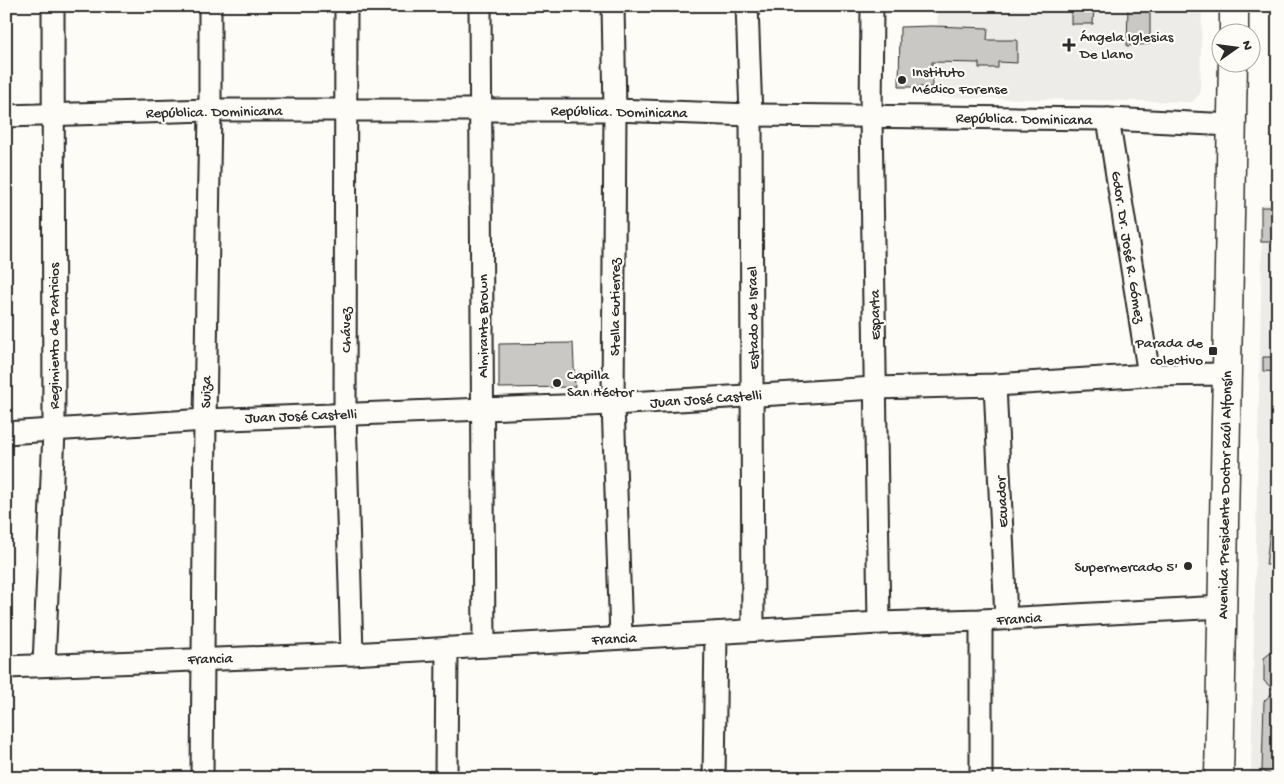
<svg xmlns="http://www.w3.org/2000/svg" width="1284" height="784" font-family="'Gochi Hand',sans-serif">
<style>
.built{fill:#edece8}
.building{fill:#c9c8c4;stroke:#2b2b2b}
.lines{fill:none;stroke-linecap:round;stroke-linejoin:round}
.minor-casing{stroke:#2b2b2b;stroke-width:25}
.major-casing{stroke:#2b2b2b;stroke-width:31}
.minor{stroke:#fdfcf7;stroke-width:21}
.major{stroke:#fdfcf7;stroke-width:28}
.poi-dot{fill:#2b2b2b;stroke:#fdfcf7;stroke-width:2}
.labels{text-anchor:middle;stroke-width:4.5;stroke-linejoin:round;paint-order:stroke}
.poi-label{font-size:15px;fill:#2b2b2b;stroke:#fdfcf7;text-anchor:start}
.street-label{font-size:15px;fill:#2b2b2b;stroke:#fdfcf7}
</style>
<rect width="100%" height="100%" fill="#fdfcf7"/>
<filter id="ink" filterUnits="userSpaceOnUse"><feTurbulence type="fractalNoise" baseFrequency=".02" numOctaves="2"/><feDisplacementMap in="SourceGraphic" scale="10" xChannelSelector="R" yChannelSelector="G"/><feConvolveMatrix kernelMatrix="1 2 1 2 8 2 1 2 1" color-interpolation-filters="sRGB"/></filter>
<g filter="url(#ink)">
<g class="built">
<polygon points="938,6 1202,6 1200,94 1192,102 935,97"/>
<polygon points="1263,204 1278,204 1278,778 1251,777"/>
</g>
<g class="building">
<polygon points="1071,6 1094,6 1093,24 1071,24"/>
<polygon points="1128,6 1150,6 1150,44 1127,46"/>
<polygon points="932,26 988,28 987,40 1017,40 1017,63 998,62 998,68 979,68 979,63 932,62 932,87 899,87 900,27"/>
<rect x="1261" y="207" width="17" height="35"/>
<polygon points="573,343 575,387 499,388 499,344"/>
<polygon points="1263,357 1278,357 1278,372 1263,371"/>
<polygon points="1270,530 1278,530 1278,565 1266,565"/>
<polygon points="1278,647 1278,777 1262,771 1264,701 1275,691 1264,681 1264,658"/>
</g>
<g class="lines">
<g class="minor-casing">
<g id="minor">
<polyline points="346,6 345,413 352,654"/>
<polyline points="480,6 484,646"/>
<polyline points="613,6 615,110 613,404 621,637"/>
<polyline points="747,6 751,115 753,630"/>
<polyline points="872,6 871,116 879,623"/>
<polyline points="6,116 210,110 615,110 751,115 1108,119 1232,125"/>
<polyline points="1108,119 1149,375"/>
<polyline points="995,385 1006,618"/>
<polyline points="6,433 205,420 613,404 875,388 995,385 1149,375 1226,374"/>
<polyline points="44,665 54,431 53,6"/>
<polyline points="6,667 352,654 879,623 981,620 1222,607"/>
<polyline points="202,778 205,420 210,110 210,6"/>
<polyline points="446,778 447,648"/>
<polyline points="714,778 716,633"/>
<polyline points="981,778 981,620"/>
</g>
</g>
<g class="major-casing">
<g id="major">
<polyline points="1234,32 1234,6"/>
<polyline points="1219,778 1233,62"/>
</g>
</g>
<use href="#minor" class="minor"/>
<use href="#major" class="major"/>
</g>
</g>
<g class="poi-dot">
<path d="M1066.5 37.5h5v5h5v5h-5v5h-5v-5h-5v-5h5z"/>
<circle cx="902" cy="80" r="5"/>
<rect x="1208" y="346" width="10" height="10" rx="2.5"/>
<circle cx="557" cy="383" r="5"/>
<circle cx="1188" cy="566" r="5"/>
</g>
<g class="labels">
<g class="poi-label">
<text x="1080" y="41">Ángela Iglesias<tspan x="1080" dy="17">De Llano</tspan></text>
<text x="912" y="76">Instituto<tspan x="912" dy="17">Médico Forense</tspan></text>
<text x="1203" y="347" text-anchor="end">Parada de<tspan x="1203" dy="17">colectivo</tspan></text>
<text x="567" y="379">Capilla<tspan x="567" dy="17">San Héctor</tspan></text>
<text x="1178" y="571" text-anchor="end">Supermercado 5'</text>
</g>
<g class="street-label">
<text transform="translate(214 111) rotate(-1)" y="5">República. Dominicana</text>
<text transform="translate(619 111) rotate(1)" y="5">República. Dominicana</text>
<text transform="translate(1024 118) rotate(1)" y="5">República. Dominicana</text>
<text transform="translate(1129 247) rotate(81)" y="5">Gdor. Dr. José R. Gómez</text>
<text transform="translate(614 307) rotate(-90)" y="5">Stella Gutierrez</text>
<text transform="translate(874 315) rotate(-91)" y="5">Esparta</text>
<text transform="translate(752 318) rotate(-91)" y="5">Estado de Israel</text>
<text transform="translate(482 326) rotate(-90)" y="5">Almirante Brown</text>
<text transform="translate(345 330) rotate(-90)" y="5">Chávez</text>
<text transform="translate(53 336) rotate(-90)" y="5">Regimiento de Patricios</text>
<text transform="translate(205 392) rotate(-89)" y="5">Suiza</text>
<text transform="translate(706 398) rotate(-4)" y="5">Juan José Castelli</text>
<text transform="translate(301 415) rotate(-2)" y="5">Juan José Castelli</text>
<text transform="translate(1224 495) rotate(-89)" y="5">Avenida Presidente Doctor Raúl Alfonsín</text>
<text transform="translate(1001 502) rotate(-93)" y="5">Ecuador</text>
<text transform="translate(1019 618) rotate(-4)" y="5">Francia</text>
<text transform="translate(614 638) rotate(-3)" y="5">Francia</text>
<text transform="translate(210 658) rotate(-2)" y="5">Francia</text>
</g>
</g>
<rect width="1284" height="784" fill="none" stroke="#fdfcf7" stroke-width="25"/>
<rect x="12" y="12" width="1259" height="759" fill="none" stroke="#2b2b2b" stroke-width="2" filter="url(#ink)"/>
<g transform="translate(1236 48) rotate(76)"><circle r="24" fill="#fdfcf7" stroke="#a9a8a5"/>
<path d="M0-4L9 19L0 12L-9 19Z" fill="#2b2b2b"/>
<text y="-8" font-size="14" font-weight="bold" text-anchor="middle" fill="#2b2b2b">N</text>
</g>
</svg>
